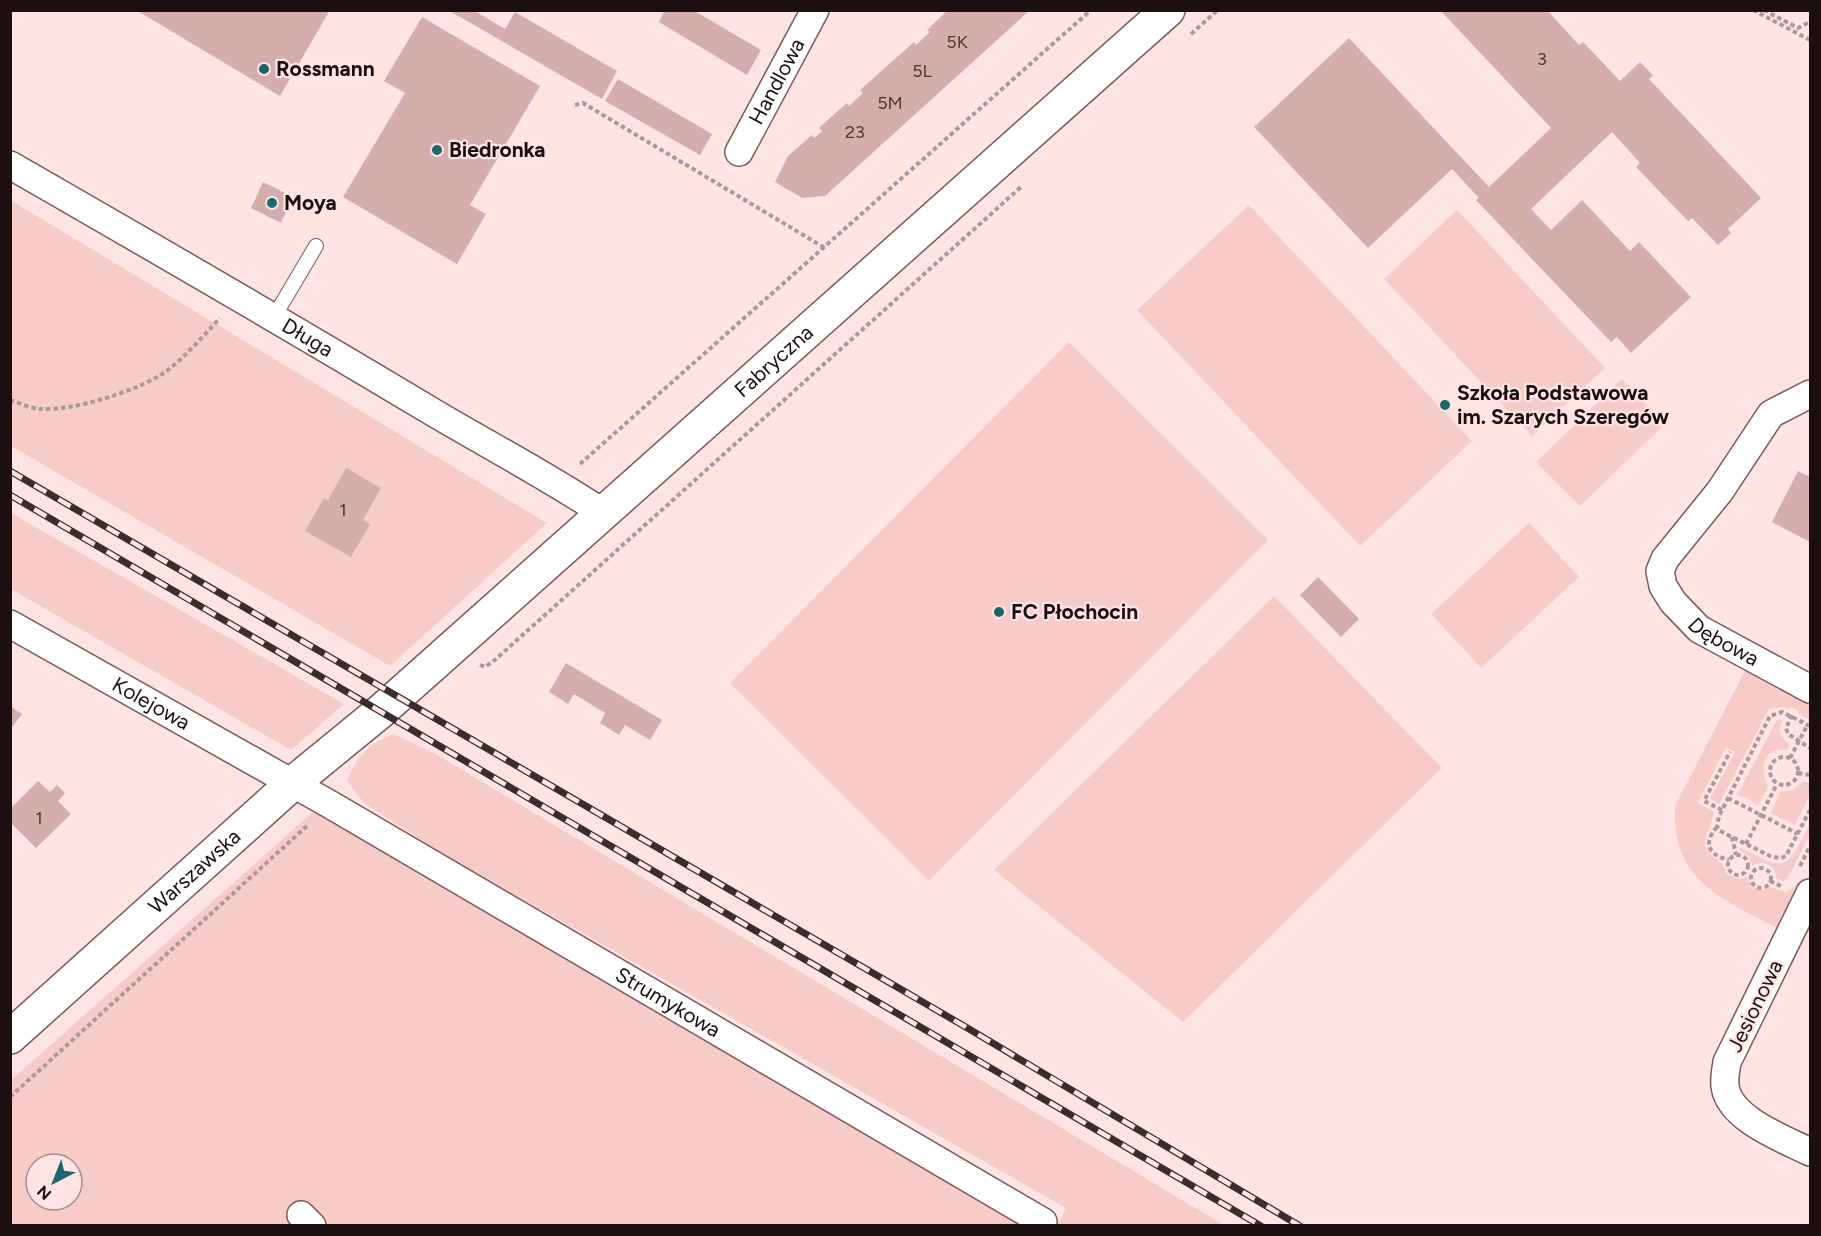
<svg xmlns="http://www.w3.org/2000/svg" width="1821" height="1236" font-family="Figtree,sans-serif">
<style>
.green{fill:#f7cbc8;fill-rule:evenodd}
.building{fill:#d4aeac}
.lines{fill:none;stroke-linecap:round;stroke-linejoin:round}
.service-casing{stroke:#7a5957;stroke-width:16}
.minor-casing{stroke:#7a5957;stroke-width:30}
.secondary-casing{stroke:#7a5957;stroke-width:36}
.path{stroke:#ae9998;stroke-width:4;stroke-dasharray:4.5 3;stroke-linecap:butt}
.service{stroke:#fff;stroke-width:14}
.minor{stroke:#fff;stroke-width:27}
.secondary{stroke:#fff;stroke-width:33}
.rail-casing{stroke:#3c2d2d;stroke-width:7}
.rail{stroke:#fee5e3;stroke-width:4.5;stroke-dasharray:14;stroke-linecap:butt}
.poi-dot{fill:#1a676d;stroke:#fee5e3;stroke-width:2}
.labels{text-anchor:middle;stroke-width:4.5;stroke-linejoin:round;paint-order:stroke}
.number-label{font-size:18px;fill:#4a3736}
.poi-label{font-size:21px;font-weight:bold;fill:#1c0f0f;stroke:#fee5e3;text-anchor:start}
.street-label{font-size:21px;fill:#1c0f0f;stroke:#fee5e3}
</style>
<rect width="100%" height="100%" fill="#fee5e3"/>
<g class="green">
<polygon points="10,200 547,523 390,666 11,446"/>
<polygon points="1249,205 1472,441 1360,546 1137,310"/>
<polygon points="1457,210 1605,368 1532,436 1384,279"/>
<polygon points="1069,342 1268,540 929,881 730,683"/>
<polygon points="1622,379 1665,424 1580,506 1536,462"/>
<polygon points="11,513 344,704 291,750 11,589"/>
<polygon points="1529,523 1579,577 1481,668 1431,614"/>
<polygon points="1274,596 1442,768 1183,1022 994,870"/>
<path d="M1747,667L1810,700V720L1798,713L1799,711L1791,707L1789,709L1783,707L1769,709L1719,804L1710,799L1735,752L1726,747L1698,803L1714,812C1708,841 1693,844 1723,864C1725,875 1731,878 1742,879L1747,876L1752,887L1763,891L1770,887L1786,892L1793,888L1802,878L1810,881L1784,932C1726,900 1671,884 1675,806Z"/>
<path d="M1777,720H1783C1777,730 1780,738 1790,744L1787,750C1763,746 1759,769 1768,786L1758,806L1746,797H1741L1737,795Z"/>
<path d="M394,734L434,753L1224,1225H1058L1066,1208L440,852L364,803L347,781C357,756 368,744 394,734Z"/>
<polygon points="1803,781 1810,783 1810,795 1795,825 1771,813 1780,792 1793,790"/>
<path d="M329,811L1019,1224L1020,1225H11L10,1081L312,813ZM36,1164H72V1200H36Z"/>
<path d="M1809,826V837L1787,879L1783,881L1776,878V873C1771,863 1762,860 1752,866L1750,857L1740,850L1739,847C1787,871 1784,873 1809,826Z"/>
</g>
<g class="building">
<polygon points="136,10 330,10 280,96"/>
<polygon points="448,10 473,10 505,29 515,12 617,71 602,99"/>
<polygon points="665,10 693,10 761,50 747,75 659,22"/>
<polygon points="948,10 1030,10 825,196 802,198 775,182 788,156 812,135 814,138 822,131 819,128 821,126 847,103 849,106 863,93 860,90 914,42 916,45 930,32 927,30"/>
<polygon points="1440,10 1547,10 1579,45 1583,42 1620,81 1640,62 1653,75 1649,79 1761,198 1728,229 1731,233 1718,245 1692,218 1688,221 1636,167 1640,163 1612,132 1531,209 1551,230 1582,200 1630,251 1639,242 1691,297 1631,353 1617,337 1611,342 1476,200 1479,198 1452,169 1368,248 1254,127 1349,38 1489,187 1551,128"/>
<polygon points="422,17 540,86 470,205 486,214 457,264 343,197 405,93 384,81"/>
<polygon points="618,79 712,134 700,155 605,101"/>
<polygon points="263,182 293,197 281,223 251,208"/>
<polygon points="346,468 381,488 363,520 370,524 351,557 305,531 324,498 328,500"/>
<polygon points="1798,471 1810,477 1810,542 1772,522"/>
<polygon points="1318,577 1359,619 1341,637 1300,595"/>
<polygon points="566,663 662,720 650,740 625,725 619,735 600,723 605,713 574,694 568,704 549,692"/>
<polygon points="10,706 22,714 10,730"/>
<polygon points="38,781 50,792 57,785 65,793 58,801 71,814 36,848 10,822 10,809"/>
</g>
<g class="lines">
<g class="service-casing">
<polyline id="service" points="274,317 316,246"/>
</g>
<g class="minor-casing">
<g id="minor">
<path id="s1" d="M739,152L815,10"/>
<path id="s2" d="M10,165C151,246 291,327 431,411C488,445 548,476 603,513"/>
<path id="s3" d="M1810,394L1771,414L1720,491L1665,559L1660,571L1663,586L1673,602L1699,629L1810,689"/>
<path id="s4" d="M10,624L331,805L1043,1222L1041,1226"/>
<path d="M1810,893L1727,1062C1726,1069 1724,1078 1725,1086C1729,1119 1784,1139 1810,1152"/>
<polyline points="301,1215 312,1226"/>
</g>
</g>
<g class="secondary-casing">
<g id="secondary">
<path id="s5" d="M10,1037L293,783L381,711L1168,10"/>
</g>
</g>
<g class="path">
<polyline points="1753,10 1810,40"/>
<polyline points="1764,10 1798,28 1810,22"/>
<polyline points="1191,34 1218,10"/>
<polyline points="575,105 583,103 825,248"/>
<path d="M10,400C20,403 32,409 41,409C74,411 141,390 168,370C187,355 203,336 220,318"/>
<polyline points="580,464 1091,10"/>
<polyline points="480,665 485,667 496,659 1021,187"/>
<polyline points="1792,715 1786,728 1788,734 1810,748"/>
<polyline points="1810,726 1782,712 1770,716 1719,816 1717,827 1720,831 1772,857 1781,858 1786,856 1810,810"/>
<circle cx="1784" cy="771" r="14"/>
<polyline points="1790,758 1808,724"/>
<polyline points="1798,773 1810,775"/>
<polyline points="1728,798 1798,834"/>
<polyline points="1722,810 1704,801 1730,752"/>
<path d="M1717,827C1702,844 1709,855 1729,860"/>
<polyline points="1732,837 1736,855"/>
<polyline points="1746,844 1777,784"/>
<circle cx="1738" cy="865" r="10"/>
<polyline points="1800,866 1810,846"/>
<circle cx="1761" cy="878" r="10"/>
<polyline points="1770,881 1783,887"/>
<polyline points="10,1097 308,825"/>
</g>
<use href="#service" class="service"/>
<use href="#minor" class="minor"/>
<use href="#secondary" class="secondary"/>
<g class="rail-casing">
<g id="rail">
<polyline points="10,471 964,1026 1300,1226"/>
<polyline points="10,495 1261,1226"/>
</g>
</g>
<use href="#rail" class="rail"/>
</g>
<g class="poi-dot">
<circle cx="264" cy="69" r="6"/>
<circle cx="437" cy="150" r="6"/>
<circle cx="272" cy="203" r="6"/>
<circle cx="1445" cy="405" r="6"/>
<circle cx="999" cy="612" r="6"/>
</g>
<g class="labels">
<g class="number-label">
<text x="957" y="48">5K</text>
<text x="1542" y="65">3</text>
<text x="922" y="77">5L</text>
<text x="890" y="109">5M</text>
<text x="855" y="138">23</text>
<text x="343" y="516">1</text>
<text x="39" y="824">1</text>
</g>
<g class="poi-label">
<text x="276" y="76">Rossmann</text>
<text x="449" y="157">Biedronka</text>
<text x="284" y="210">Moya</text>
<text x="1457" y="400">Szkoła Podstawowa<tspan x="1457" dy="24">im. Szarych Szeregów</tspan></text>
<text x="1011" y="619">FC Płochocin</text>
</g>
<g class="street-label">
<text dy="7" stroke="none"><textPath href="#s1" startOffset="80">Handlowa</textPath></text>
<text dy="7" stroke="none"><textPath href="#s2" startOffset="344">Długa</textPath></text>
<text dy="7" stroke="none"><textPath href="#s5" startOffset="1020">Fabryczna</textPath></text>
<text dy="7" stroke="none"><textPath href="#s3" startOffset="336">Dębowa</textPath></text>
<text dy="7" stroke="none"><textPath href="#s4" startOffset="162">Kolejowa</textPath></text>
<text dy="7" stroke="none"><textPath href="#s5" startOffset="248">Warszawska</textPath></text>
<text dy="7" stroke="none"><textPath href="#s4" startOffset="759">Strumykowa</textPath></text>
<text transform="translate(1755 1006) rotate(-64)" y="7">Jesionowa</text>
</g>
</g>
<rect width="1821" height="1236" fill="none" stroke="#1c0f0f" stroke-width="24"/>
<g transform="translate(54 1182) rotate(222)"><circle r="28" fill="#fee5e3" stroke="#a48f8e" stroke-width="1.5"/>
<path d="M0-4.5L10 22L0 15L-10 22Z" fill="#1a676d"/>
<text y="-9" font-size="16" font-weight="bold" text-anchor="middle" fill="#1c0f0f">N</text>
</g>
</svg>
